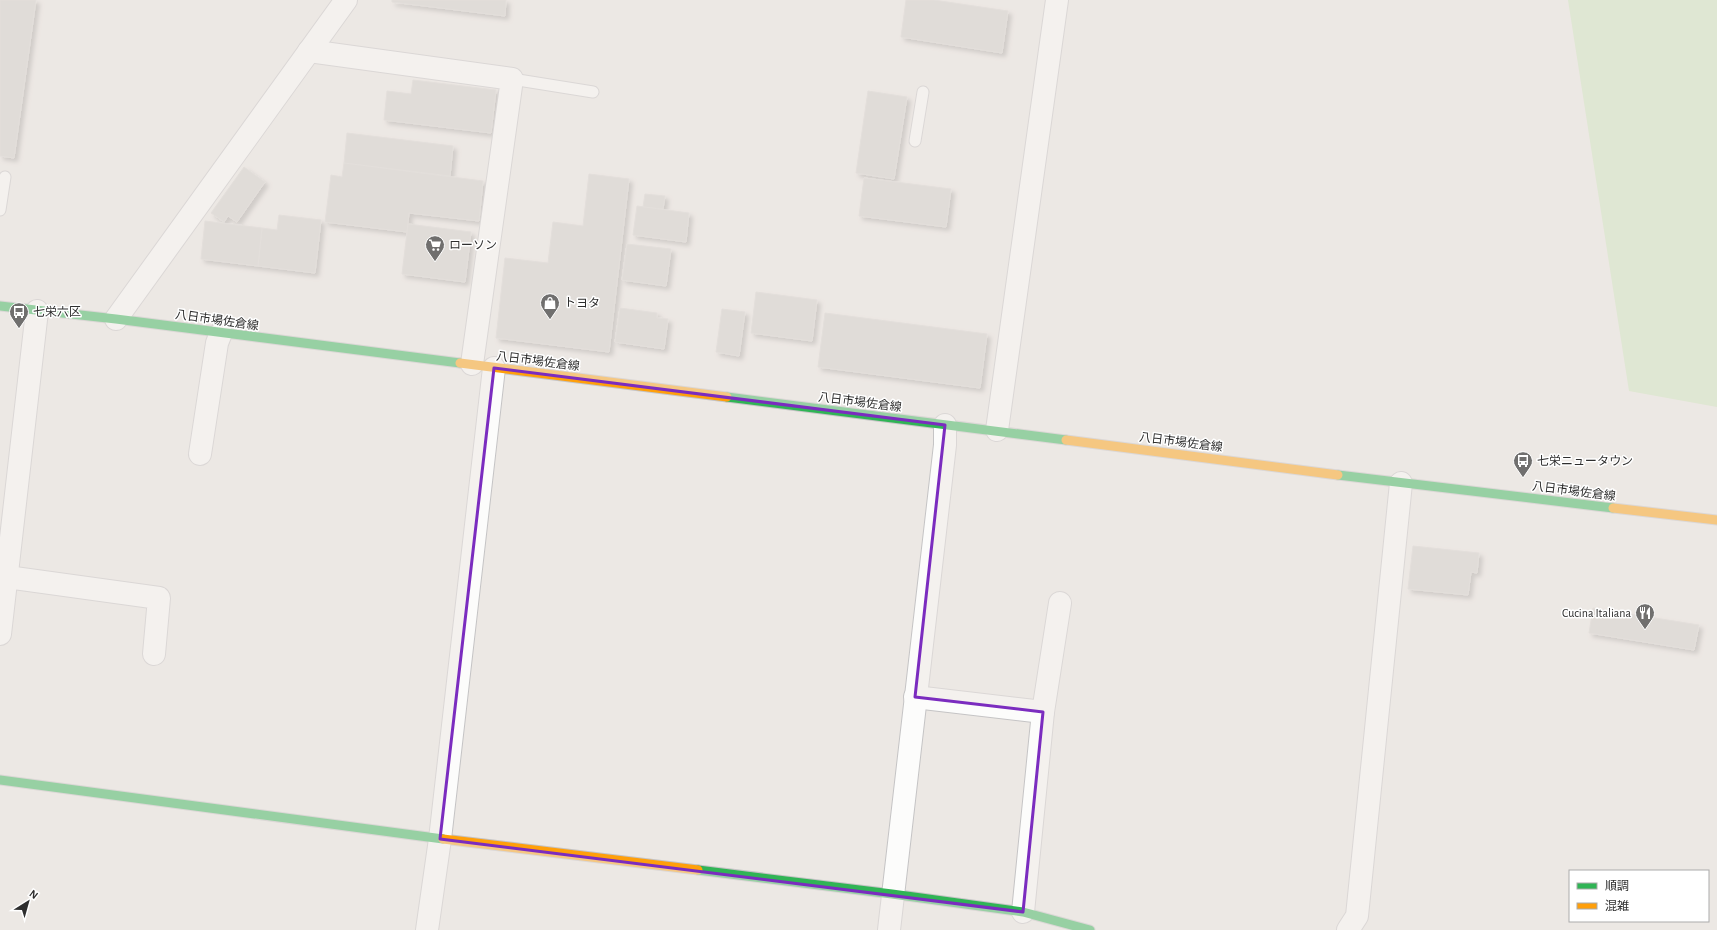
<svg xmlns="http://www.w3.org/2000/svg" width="1717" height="930" font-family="'Alegreya Sans','Noto Sans JP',sans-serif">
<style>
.green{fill:#cee6be}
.building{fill:#d1cecb;stroke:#d7d4d0;filter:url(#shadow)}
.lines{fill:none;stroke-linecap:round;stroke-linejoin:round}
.lane-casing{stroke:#c5c4c5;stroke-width:13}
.street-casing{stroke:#c5c4c5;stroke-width:24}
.fast-casing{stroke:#c5c4c5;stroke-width:11}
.slow-casing{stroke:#c5c4c5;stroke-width:11}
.lane{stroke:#fcfcfb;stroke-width:11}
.street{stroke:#fcfcfb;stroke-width:22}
.fast{stroke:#30b455;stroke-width:9}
.slow{stroke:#ff9f0a;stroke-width:9}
.marked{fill:none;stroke:#7b2cbf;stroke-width:3;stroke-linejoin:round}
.labels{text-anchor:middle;stroke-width:3;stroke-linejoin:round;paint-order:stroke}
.poi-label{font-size:12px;fill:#2e2e2e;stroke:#fff;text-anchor:start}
.street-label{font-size:12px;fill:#2e2e2e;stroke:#fff}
</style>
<defs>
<filter id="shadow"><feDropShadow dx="3.5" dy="3.5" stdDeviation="2" flood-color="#0004"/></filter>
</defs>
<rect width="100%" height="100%" fill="#ece8e4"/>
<polygon class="green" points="1568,0 1717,0 1717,407 1629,391"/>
<g class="building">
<polygon points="0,0 36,0 14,158 0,156"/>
<polygon points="392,0 506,0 505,16 392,2"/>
<polygon points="906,0 934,0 1008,11 1002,53 901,37"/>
<polygon points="413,80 496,90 491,133 384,120 387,91 411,94"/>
<polygon points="868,91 907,97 894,179 856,173"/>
<polygon points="347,133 453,146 450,176 344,163"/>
<polygon points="344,163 483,181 479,221 409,213 407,232 325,222 331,175 342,177"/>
<polygon points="244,167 265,182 237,222 228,216 224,222 211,213"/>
<polygon points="589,174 629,179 609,352 496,338 505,258 548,263 553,222 583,226"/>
<polygon points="864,178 951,189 946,227 859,216"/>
<polygon points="645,194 665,196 663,209 643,207"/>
<polygon points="637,206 689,213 686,242 633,235"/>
<polygon points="279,215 321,220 315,273 258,266 262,228 277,230"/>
<polygon points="205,221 262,228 258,266 201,259"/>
<polygon points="408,224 471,232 465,282 402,274"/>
<polygon points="627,244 671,249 666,286 622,280"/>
<polygon points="756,292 817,300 812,341 751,333"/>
<polygon points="620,308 657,313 657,318 668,319 664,349 615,342"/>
<polygon points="722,309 745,312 739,356 716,352"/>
<polygon points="825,313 987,334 980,388 818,367"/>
<polygon points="1413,546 1479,553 1477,573 1471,572 1468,595 1408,589"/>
<polygon points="1593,608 1699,625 1694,650 1589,633"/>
</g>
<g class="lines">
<g class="lane-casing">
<g id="lane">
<polyline points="512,79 593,92"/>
<polyline points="915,141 923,92"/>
<polyline points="0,210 5,177"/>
</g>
</g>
<g class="street-casing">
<g id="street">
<polyline points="309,51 512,79 472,364"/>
<polyline points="116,319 346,0"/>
<polyline points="997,430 1057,0"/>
<polyline points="200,454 217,343 221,333"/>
<polyline points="7,577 159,598 154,654"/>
<polyline points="0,634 37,311"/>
<polyline points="915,697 1043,712"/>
<polyline points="1023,912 1043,712 1060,603"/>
<polyline points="427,930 440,839 494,368"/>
<polyline points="889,930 945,445 945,425"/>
<polyline points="1348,930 1357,916 1401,483"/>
</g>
</g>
<g class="fast-casing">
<g id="fast">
<polyline points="0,306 116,319 460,363"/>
<polyline points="727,397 1066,440"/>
<polyline points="1338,475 1613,508"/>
<polyline points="0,780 443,839"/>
<polyline points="698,870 892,894 1023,912 1090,930"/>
</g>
</g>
<g class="slow-casing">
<g id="slow">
<polyline points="460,363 727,397"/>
<polyline points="1066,440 1338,475"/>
<polyline points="1613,508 1717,520"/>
<polyline points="443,839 698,870"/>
</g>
</g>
<use href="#lane" class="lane"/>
<use href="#street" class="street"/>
<use href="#fast" class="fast"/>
<use href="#slow" class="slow"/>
</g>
<path d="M0 0H1717V930H0ZM494,368L945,425L915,697L1043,712L1023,912L440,839Z" fill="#ece8e4" fill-opacity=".55" fill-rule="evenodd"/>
<path class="marked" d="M494,368L945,425L915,697L1043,712L1023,912L440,839Z"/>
<defs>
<g id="supermarket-pin" transform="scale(1)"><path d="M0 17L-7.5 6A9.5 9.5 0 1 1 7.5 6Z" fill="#706f6e" stroke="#fff"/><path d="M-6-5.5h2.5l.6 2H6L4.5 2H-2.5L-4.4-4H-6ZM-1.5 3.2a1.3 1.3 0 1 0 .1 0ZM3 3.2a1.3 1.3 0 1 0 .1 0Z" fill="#fff"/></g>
<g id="shop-pin" transform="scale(1)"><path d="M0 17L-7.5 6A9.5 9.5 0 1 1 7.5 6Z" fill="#706f6e" stroke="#fff"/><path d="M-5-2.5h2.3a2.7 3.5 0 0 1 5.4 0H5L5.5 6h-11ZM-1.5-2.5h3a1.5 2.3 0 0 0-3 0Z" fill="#fff"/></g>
<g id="bus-pin" transform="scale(1)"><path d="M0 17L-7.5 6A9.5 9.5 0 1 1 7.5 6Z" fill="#706f6e" stroke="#fff"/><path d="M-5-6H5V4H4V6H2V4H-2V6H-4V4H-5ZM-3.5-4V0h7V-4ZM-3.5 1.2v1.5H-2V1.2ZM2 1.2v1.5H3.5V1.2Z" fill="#fff"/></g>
<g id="restaurant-pin" transform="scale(1)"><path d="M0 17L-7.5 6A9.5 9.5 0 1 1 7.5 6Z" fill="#706f6e" stroke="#fff"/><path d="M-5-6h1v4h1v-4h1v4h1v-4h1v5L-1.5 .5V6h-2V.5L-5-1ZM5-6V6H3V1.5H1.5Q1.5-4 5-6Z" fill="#fff"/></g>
</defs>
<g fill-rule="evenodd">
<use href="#supermarket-pin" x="435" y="245"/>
<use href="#shop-pin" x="550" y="303"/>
<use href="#bus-pin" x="19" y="312"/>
<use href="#bus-pin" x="1523" y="461"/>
<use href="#restaurant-pin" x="1645" y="613"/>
</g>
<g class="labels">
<g class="poi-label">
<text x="449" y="249">ローソン</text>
<text x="564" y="307">トヨタ</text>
<text x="33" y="316">七栄六区</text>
<text x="1537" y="465">七栄ニュータウン</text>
<text x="1631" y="617" text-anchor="end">Cucina Italiana</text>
</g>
<g class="street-label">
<text transform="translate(217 320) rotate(8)" y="4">八日市場佐倉線</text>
<text transform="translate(538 361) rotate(7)" y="4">八日市場佐倉線</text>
<text transform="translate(860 402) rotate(7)" y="4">八日市場佐倉線</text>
<text transform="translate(1181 442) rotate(7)" y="4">八日市場佐倉線</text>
<text transform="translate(1574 491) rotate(7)" y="4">八日市場佐倉線</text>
</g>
</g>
<rect x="1569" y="870" width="140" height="52" fill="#ffffff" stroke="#ababab"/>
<rect x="1577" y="883" width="20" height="6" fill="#30b455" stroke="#ababab"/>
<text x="1605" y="890" font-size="12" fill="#2e2e2e">順調</text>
<rect x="1577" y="903" width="20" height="6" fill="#ff9f0a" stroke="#ababab"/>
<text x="1605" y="910" font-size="12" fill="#2e2e2e">混雑</text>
<g transform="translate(28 902) rotate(37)" stroke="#ffffff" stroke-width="3" paint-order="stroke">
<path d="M0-3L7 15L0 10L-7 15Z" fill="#2e2e2e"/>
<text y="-6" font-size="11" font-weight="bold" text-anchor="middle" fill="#2e2e2e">N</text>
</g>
</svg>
